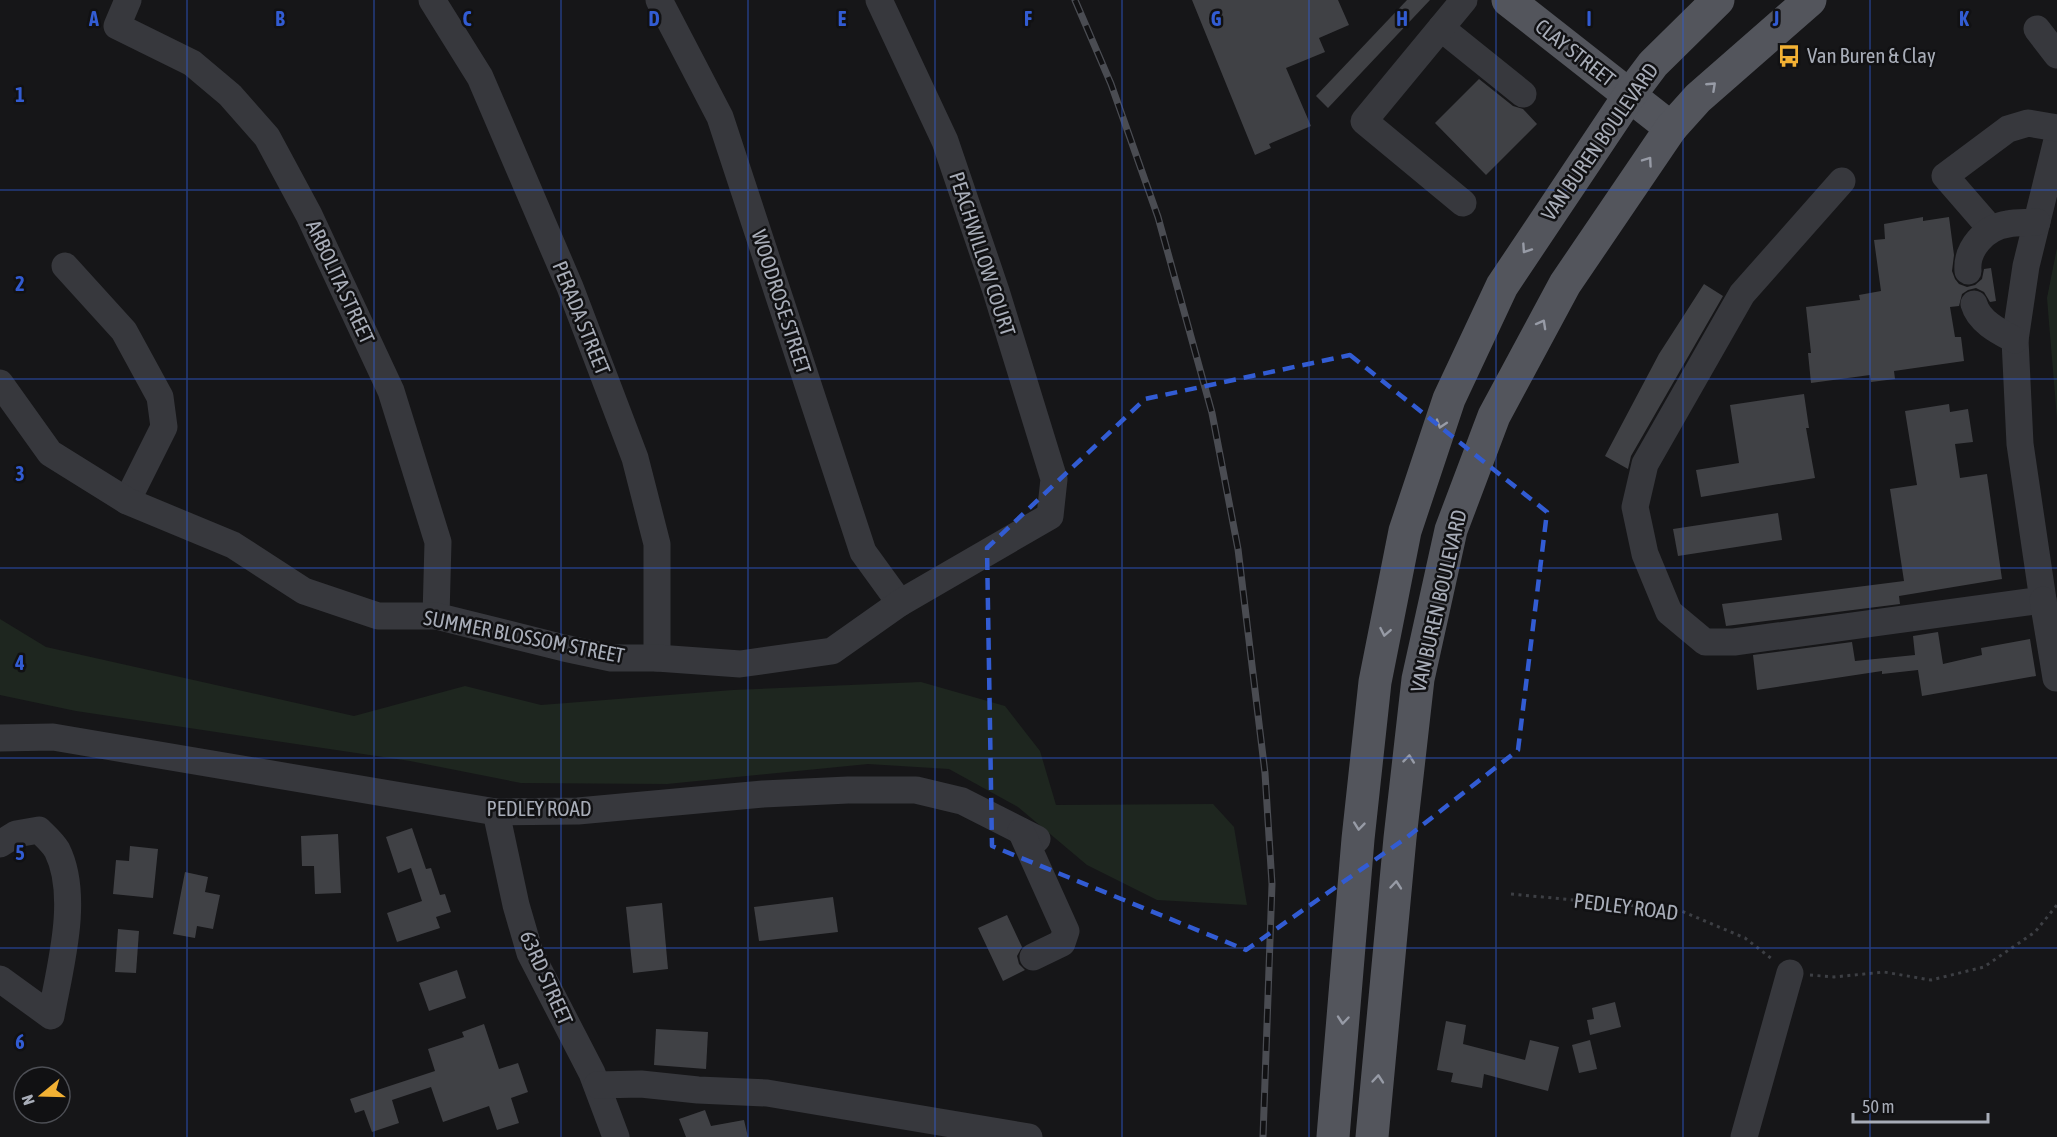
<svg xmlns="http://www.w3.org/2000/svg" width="2057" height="1137" font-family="'Asap Condensed',sans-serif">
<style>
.green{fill:#1e261f}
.building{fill:#404145}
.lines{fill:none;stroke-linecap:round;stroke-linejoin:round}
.path{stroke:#3d3f44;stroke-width:3;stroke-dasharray:3 4.5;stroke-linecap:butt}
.minor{stroke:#37383d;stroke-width:27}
.major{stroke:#53555c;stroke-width:33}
.rail-casing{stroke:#4a4c52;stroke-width:7}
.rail{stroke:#111113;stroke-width:4.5;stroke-dasharray:14;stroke-linecap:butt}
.oneway{stroke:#979ba6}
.marked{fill:none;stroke:#325cd3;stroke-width:4.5;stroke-dasharray:12 8;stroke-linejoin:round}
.grid{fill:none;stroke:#325cd3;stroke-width:1.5;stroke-opacity:0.55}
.labels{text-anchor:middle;stroke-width:5;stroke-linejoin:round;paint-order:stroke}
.street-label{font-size:21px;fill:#a8adb8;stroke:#111113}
.poi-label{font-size:21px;fill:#a8adb8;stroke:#111113;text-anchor:start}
.grid-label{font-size:20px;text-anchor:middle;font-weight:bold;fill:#325cd3;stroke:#111113;stroke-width:5;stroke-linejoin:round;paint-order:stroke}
</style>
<rect width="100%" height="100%" fill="#161618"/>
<g class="green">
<polygon points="2057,248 2057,419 2047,298"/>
<polygon points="0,619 46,647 354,716 465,686 541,705 733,690 921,682 1005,706 1040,751 1056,805 1213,804 1234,827 1247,905 1157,900 1087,865 1018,807 949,769 868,764 667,784 521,783 410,761 76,711 0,695"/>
</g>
<g class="building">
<polygon points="1192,0 1338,0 1349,25 1319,38 1325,52 1286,68 1311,126 1269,144 1271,148 1255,155"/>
<polygon points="1407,0 1430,0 1328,108 1316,96"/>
<polygon points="1479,79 1513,106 1523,109 1537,124 1486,175 1435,123"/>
<polygon points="1923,217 1923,221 1949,217 1954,255 1952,271 1955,279 1959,284 1967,287 1975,285 1982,279 1984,269 1991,268 1996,301 1990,302 1984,292 1976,288 1968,290 1962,294 1959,306 1950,307 1955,337 1961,337 1964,361 1894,371 1895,379 1871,382 1870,375 1811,383 1808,353 1811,353 1806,307 1860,300 1859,295 1881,291 1874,240 1885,239 1884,224"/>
<polygon points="1704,284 1723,296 1631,456 1628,469 1605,456 1659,354"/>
<polygon points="1804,394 1809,428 1806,428 1815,478 1701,497 1696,470 1739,463 1730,405"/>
<polygon points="1949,404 1950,412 1968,409 1973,442 1955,444 1960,478 1987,474 2002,579 1899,596 1900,604 1726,626 1722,604 1904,581 1890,489 1917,485 1905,411"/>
<polygon points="1778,513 1782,540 1678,556 1673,529"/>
<polygon points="1938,632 1943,664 1982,655 1981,648 2030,639 2036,676 1922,696 1918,670 1882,674 1882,671 1757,690 1753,655 1852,642 1855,661 1915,655 1913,636"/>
<polygon points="412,828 426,869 431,868 440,895 445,894 451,912 436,917 440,928 397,942 387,913 422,901 411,868 398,873 386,837"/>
<polygon points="338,834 341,893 315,894 314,866 302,866 301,836"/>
<polygon points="130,846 158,849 153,898 113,894 116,860 129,861"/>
<polygon points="185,872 208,877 205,892 220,895 213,929 197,926 195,938 173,934"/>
<polygon points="833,897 838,932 759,941 754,907"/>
<polygon points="662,903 668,969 633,973 626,907"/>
<polygon points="1007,915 1022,947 1017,956 1019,964 1025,970 1003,981 978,928"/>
<polygon points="118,929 139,931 136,973 115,972"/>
<polygon points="457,970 466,998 429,1011 419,983"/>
<polygon points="1615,1002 1621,1027 1590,1035 1587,1020 1594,1019 1592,1008"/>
<polygon points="1446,1021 1466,1025 1463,1044 1525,1060 1530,1040 1559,1047 1548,1091 1484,1074 1482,1088 1451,1082 1453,1073 1437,1070"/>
<polygon points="484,1024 499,1069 518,1063 528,1092 511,1098 519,1123 497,1130 489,1106 443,1122 431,1087 392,1100 399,1123 372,1132 364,1110 355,1113 350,1099 435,1071 428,1049 464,1037 462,1032"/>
<polygon points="656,1029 708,1032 706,1069 654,1065"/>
<polygon points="1590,1040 1597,1069 1579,1073 1572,1045"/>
<polygon points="705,1110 711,1126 744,1120 748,1137 686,1137 679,1119"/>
</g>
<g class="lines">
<g class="path">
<polyline points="1511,894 1679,910 1745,938 1772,959"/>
<polyline points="1810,975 1834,977 1884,972 1931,980 1984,967 2035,932 2057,905"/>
</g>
<g class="minor">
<polyline points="128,0 117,26 192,63 230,95 267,137 309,215 391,391 438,542 436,616"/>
<polyline points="432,0 480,77 570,287 635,458 657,544 657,658"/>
<polyline points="659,0 720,117 863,552 900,603"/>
<polyline points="1441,28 1523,94"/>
<polyline points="2037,29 2057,55"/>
<polyline points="1842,181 1742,294 1645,464 1635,507 1645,554 1669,612 1705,642 1734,642 2043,600 2020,444 2015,340 2026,266 2057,140"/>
<polyline points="1463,203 1364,121 1464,0"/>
<polyline points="1991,229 1945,176 2008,129 2028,123 2057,128"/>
<polyline points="65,266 124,331 160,397 164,427 127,501"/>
<path d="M1968,271C1966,249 1985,227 2008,224C2017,222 2027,223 2037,222"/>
<path d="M1974,304C1979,322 2000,332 2015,340"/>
<polyline points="0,383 50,453 127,501 233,545 304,591 378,616 436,616 564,648 611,658 657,658 740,664 832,651 900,603 1050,516 1054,479 996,291 945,141 879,0"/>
<polyline points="2043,600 2056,678"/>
<polyline points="0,738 53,737 496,812 578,811 763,794 848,790 916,790 962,801 1037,839"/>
<polyline points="496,812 516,905 530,953 592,1073 616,1137"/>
<polyline points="1021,831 1066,931 1062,943 1033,957"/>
<path d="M0,844L16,834L39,830C45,836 53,843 57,850C80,896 60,967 51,1016L0,979"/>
<polyline points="597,1085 641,1084 698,1090 767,1093 1029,1137"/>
<polyline points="1744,1137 1790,973"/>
</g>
<g class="major">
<polyline points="1508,0 1671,128"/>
<polyline points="1333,1137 1358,839 1375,682 1405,531 1449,399 1502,286 1629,96 1653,64 1718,0"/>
<polyline points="1372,1137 1400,838 1418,679 1451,530 1494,416 1565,284 1671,128 1698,98 1810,0"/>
</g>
<g class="rail-casing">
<polyline id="rail" points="1075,0 1111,84 1158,217 1212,413 1238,549 1265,773 1272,884 1263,1137"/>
</g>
<use href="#rail" class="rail"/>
</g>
<defs><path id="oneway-chevron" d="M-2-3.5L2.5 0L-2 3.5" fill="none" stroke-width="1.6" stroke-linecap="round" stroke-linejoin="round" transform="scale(1.5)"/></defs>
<g class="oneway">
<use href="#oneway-chevron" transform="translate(1712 86) rotate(-43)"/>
<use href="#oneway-chevron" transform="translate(1648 161) rotate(-55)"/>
<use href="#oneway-chevron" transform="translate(1526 249) rotate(124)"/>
<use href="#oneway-chevron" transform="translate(1542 324) rotate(-61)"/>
<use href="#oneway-chevron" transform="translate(1441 424) rotate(108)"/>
<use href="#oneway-chevron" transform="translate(1385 632) rotate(101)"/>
<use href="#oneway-chevron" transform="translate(1409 759) rotate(-84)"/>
<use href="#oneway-chevron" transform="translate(1359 826) rotate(96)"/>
<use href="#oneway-chevron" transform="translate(1396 885) rotate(-85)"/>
<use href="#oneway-chevron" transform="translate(1343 1020) rotate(95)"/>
<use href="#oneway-chevron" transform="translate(1378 1079) rotate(-85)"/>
</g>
<path class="marked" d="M1350,355L1547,512L1518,750L1406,838L1246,950L992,846L987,548L1145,399Z"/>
<path class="grid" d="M187,0V1137M374,0V1137M561,0V1137M748,0V1137M935,0V1137M1122,0V1137M1309,0V1137M1496,0V1137M1683,0V1137M1870,0V1137M0,190H2057M0,379H2057M0,568H2057M0,758H2057M0,948H2057"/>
<defs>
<g id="bus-bare" transform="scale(1.8)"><path d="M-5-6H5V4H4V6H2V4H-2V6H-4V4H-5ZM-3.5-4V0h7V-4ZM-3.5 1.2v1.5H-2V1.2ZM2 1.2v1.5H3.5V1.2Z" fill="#f2b134" stroke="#111113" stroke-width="2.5" paint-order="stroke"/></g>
</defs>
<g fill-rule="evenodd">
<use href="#bus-bare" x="1789" y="56"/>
</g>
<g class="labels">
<g class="street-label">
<text transform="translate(1575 53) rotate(38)" y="7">CLAY STREET</text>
<text transform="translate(1600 142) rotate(-55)" y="7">VAN BUREN BOULEVARD</text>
<text transform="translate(982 254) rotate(72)" y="7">PEACHWILLOW COURT</text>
<text transform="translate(340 282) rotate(65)" y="7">ARBOLITA STREET</text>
<text transform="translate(781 302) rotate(72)" y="7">WOODROSE STREET</text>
<text transform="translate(581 318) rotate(68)" y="7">PERADA STREET</text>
<text transform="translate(1439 601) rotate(-77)" y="7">VAN BUREN BOULEVARD</text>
<text transform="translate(524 637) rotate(11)" y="7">SUMMER BLOSSOM STREET</text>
<text x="539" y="816">PEDLEY ROAD</text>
<text transform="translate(1626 907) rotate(7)" y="7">PEDLEY ROAD</text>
<text transform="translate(546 978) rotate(66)" y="7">63RD STREET</text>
</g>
<g class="poi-label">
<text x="1807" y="63">Van Buren &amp; Clay</text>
</g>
</g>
<g class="grid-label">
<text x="94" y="26">A</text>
<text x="280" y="26">B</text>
<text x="467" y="26">C</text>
<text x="654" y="26">D</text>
<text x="842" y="26">E</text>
<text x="1028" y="26">F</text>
<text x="1216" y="26">G</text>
<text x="1402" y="26">H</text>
<text x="1589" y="26">I</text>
<text x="1776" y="26">J</text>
<text x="1964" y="26">K</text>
<text x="20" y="102">1</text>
<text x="20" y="291">2</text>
<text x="20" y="481">3</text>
<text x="20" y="670">4</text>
<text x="20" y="860">5</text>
<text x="20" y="1049">6</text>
</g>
<g transform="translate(42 1095) rotate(251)"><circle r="28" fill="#111113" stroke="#4d4f55" stroke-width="1.5"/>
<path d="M0-4.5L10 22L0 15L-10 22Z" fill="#f2b134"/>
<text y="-9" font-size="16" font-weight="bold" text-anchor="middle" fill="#a8adb8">N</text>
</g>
<path d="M1853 1113v9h135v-9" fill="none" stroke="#a8adb8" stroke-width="3"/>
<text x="1862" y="1113" font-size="18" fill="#a8adb8" stroke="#111113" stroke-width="4.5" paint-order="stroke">50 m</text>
</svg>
